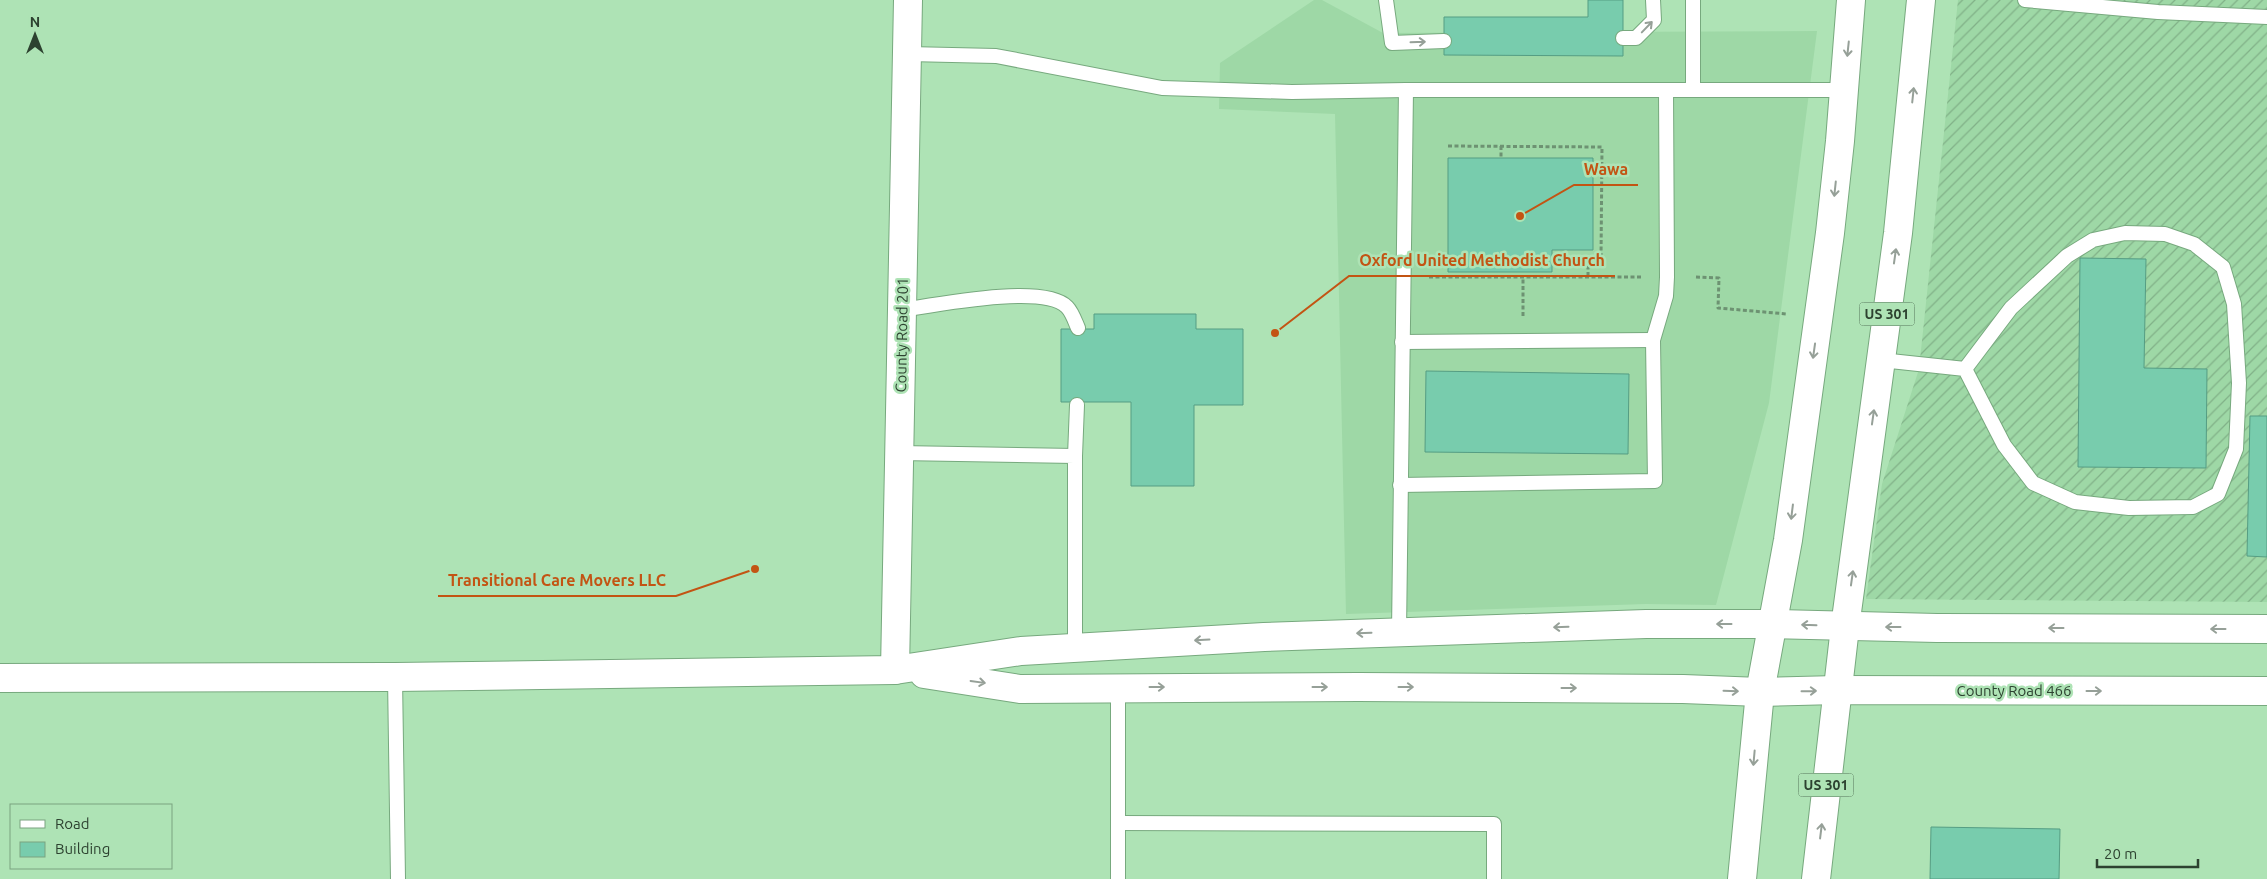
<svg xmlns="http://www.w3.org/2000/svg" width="2267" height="879" font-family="Ubuntu,sans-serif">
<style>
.built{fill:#9ed8a6}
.industrial{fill:url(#industrial-furrows)}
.building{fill:#78ccad;stroke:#559d83}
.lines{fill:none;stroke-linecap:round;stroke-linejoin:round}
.service-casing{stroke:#77a97e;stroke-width:16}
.minor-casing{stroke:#77a97e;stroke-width:30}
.tertiary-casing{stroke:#77a97e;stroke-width:30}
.secondary-casing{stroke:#77a97e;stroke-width:30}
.primary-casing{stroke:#77a97e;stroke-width:30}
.path{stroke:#6d9272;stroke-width:3;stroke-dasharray:4 2.5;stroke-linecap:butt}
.service{stroke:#fff;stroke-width:14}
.minor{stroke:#fff;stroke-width:28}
.tertiary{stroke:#fff;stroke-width:28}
.secondary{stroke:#fff;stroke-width:28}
.primary{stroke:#fff;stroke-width:28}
.oneway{stroke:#96a098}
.labels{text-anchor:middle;stroke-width:5;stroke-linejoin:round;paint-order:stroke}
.shield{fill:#aee3b5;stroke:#547258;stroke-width:1}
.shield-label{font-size:14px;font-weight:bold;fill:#2d4230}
.street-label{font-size:15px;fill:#2d4230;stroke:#aee3b5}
.leader{fill:none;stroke:#c35413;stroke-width:2}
.callout-dot{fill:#c35413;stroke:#aee3b5;stroke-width:2}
.callout-label{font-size:16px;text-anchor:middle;font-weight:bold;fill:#c35413;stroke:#aee3b5;stroke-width:5;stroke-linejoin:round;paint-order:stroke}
</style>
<defs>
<pattern id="industrial-furrows" width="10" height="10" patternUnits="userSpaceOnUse" patternTransform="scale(1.25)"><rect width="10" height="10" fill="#9ed8a6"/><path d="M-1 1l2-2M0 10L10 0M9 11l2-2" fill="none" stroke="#81b188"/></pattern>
</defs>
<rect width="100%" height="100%" fill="#aee3b5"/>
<polygon class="built" points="1314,0 1322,0 1383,33 1817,31 1769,403 1716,605 1646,604 1346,614 1335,114 1219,109 1220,63"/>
<polygon class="industrial" points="1958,0 2267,0 2267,602 1866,599 1882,484 1919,369"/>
<g class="building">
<polygon points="1588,0 1623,0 1623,56 1444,55 1444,17 1588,17"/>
<polygon points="1448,158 1593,158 1593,250 1552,250 1552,272 1448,272"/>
<polygon points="2080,258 2146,259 2144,368 2207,369 2206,468 2078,467"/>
<polygon points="1094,314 1196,314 1196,329 1243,329 1243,405 1194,405 1194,486 1131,486 1131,402 1061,402 1061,329 1094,329"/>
<polygon points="1426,371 1629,374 1628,454 1425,452"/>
<polygon points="2250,416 2267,416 2267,557 2247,556"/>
<polygon points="1931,827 2060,829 2059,879 1930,879"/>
</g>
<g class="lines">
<g class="service-casing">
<g id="service">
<polyline points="1386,0 1392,43 1444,41"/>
<polyline points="1693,0 1693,90"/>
<polyline points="2025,0 2158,12 2267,17"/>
<polyline points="1623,38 1636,38 1654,20 1653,0"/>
<polyline points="908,54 996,56 1162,88 1292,92 1406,90"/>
<path d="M902,310C935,305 1044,283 1067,307C1072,312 1075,321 1078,328"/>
<polyline points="1402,342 1653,340"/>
<polyline points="1881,360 1965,369 2004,445 2033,483 2075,502 2129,508 2193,507 2218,494 2236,449 2239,383 2234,304 2223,267 2194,244 2165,234 2125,233 2093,240 2067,256 2011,308 1965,369"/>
<polyline points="899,453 1075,456 1075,647"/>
<polyline points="1075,456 1077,405"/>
<polyline points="1400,485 1655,481 1653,340 1666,296 1667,277 1666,90"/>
<polyline points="1399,632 1406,90 1844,90"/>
<polyline points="395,677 398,879"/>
<polyline points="1118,687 1118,879"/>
<polyline points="1118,823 1494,824 1494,879"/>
</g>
</g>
<g class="minor-casing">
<polyline id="minor" points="895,670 908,0"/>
</g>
<g class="tertiary-casing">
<g id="tertiary">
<polyline points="924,674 1020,689 1358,687 1683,689 1760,692"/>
<polyline points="0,678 395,677 895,670 1021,651 1264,637 1646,624 1773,624"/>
</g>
</g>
<g class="secondary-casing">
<g id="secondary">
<polyline points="1773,624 1937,628 2267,629"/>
<polyline points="1760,692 1837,690 2267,691"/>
</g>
</g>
<g class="primary-casing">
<g id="primary">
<polyline points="1742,879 1760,692 1788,540 1830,233 1840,141 1851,0"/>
<polyline points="1816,879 1845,627 1898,233 1921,0"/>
</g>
</g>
<g class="path">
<polyline points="1448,146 1602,147 1601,259 1552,259"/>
<polyline points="1501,146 1501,158"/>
<polyline points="1588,259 1588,277"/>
<polyline points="1429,277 1642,277"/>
<polyline points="1696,277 1719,278 1718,308 1787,314"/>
<polyline points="1523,316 1523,277"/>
</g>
<use href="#service" class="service"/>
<use href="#minor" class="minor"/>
<use href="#tertiary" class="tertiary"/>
<use href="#secondary" class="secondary"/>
<use href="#primary" class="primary"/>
</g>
<defs><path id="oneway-shaft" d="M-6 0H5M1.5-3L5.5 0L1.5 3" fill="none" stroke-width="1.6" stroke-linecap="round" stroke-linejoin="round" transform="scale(1.25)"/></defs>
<g class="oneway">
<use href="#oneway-shaft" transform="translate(1647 27) rotate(-46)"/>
<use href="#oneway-shaft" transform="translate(1418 42) rotate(-2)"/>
<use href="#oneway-shaft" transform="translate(1848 49) rotate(96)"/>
<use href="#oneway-shaft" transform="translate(1913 95) rotate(-84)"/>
<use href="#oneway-shaft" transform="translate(1835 189) rotate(96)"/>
<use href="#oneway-shaft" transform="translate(1895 256) rotate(-82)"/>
<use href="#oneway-shaft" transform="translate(1814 351) rotate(98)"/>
<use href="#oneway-shaft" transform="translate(1873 417) rotate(-82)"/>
<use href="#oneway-shaft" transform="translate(1792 512) rotate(97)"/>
<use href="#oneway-shaft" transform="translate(1852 578) rotate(-82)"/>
<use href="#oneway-shaft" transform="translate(1724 624) rotate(-180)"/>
<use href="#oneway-shaft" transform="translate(1809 625) rotate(-178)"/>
<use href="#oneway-shaft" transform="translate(1561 627) rotate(178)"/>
<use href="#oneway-shaft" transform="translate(1893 627) rotate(-180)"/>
<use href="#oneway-shaft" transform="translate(2056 628) rotate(-180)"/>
<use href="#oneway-shaft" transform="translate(2218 629) rotate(-180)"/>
<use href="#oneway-shaft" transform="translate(1364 633) rotate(178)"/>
<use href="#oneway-shaft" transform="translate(1202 640) rotate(177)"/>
<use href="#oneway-shaft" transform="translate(978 682) rotate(8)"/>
<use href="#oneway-shaft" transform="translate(1157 687)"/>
<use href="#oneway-shaft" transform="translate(1320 687)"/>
<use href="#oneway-shaft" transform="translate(1406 687)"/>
<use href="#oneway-shaft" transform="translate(1569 688)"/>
<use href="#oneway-shaft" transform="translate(1731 691) rotate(2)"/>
<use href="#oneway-shaft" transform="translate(1809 691) rotate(-1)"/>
<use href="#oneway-shaft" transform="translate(2094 691)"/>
<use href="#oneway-shaft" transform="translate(1754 758) rotate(95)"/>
<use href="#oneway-shaft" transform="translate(1821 831) rotate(-83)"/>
</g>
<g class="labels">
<g class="shield">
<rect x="1859.5" y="302.5" width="55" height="23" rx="4"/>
<rect x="1798.5" y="773.5" width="55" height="23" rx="4"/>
</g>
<g class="shield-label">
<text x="1887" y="319">US 301</text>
<text x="1826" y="790">US 301</text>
</g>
<g class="street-label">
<text transform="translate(902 335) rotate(-89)" y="5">County Road 201</text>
<text x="2014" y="696">County Road 466</text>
</g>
</g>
<path class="leader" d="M1520 216L1574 185H1638M1275 333L1349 276H1615M755 569L676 596H438"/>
<g class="callout-dot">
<circle cx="1520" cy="216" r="5"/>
<circle cx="1275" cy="333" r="5"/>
<circle cx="755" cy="569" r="5"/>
</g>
<g class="callout-label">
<text x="1606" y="175">Wawa</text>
<text x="1482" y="266">Oxford United Methodist Church</text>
<text x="557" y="586">Transitional Care Movers LLC</text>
</g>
<rect x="10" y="804" width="162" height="65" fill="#aee3b5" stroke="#7aa380"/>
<rect x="20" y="820" width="25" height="8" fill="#ffffff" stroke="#7aa380"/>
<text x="55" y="829" font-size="15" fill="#2d4230">Road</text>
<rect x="20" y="842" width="25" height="15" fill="#78ccad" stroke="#7aa380"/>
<text x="55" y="854" font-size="15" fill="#2d4230">Building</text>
<g transform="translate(35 35)" stroke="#aee3b5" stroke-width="4" paint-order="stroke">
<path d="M0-4L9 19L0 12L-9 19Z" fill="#2d4230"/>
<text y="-8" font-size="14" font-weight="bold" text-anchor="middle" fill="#2d4230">N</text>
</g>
<path d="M2097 859v8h101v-8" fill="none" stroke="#2d4230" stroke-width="2.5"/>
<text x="2104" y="859" font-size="15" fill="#2d4230" stroke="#aee3b5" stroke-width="4" paint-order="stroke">20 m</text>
</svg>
